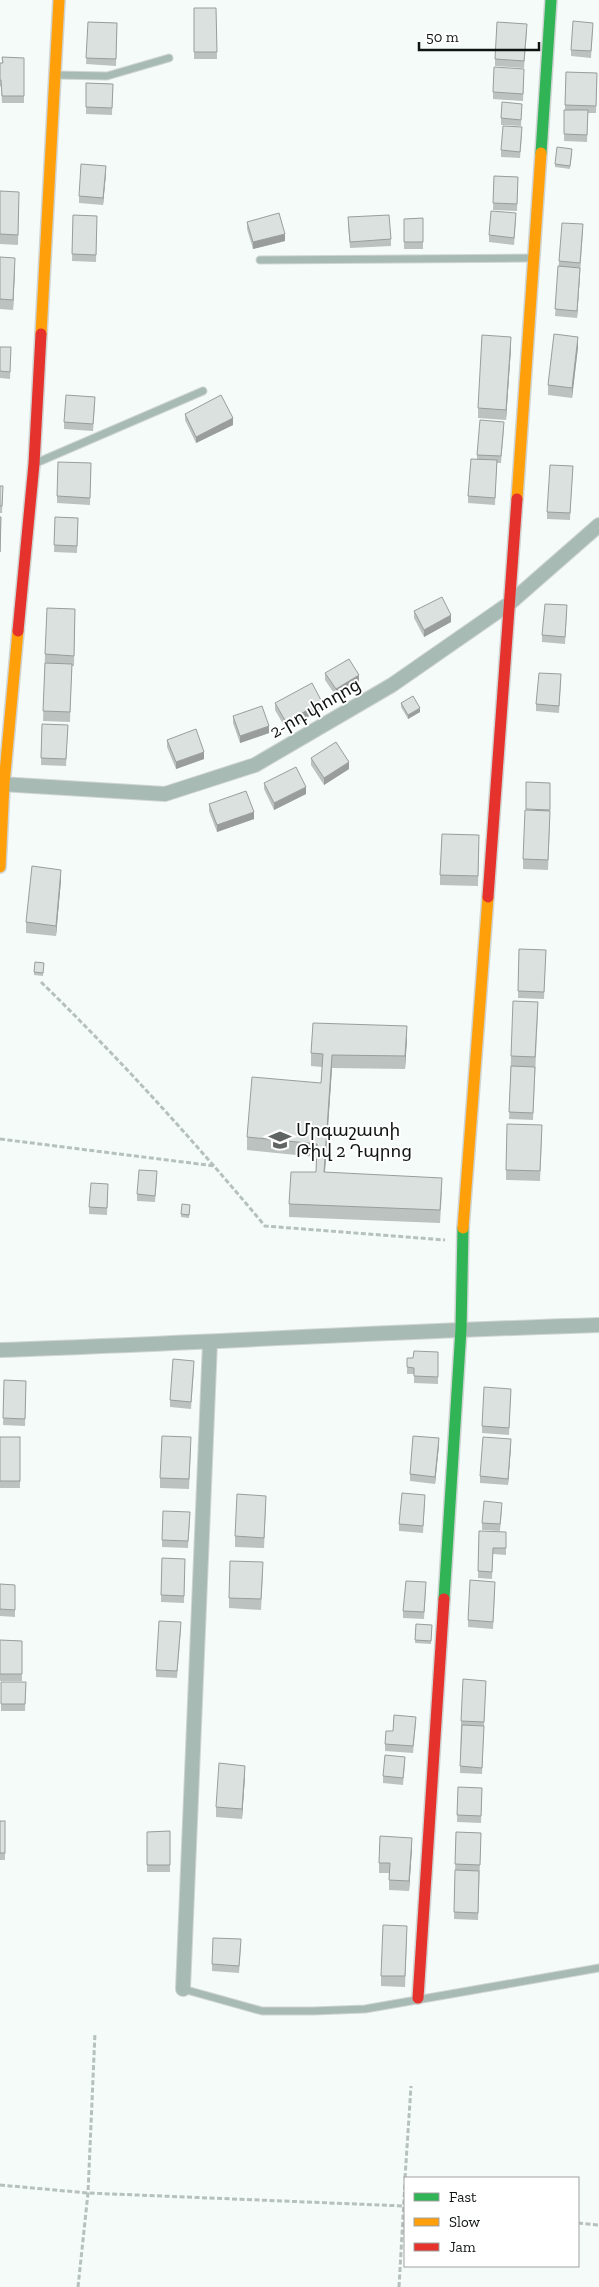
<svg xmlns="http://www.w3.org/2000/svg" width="599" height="2287" font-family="'Zilla Slab','Noto Sans Armenian',serif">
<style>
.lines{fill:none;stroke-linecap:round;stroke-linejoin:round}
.lane-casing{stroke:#d0d5d3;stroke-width:9}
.street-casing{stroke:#d0d5d3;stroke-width:16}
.fast-casing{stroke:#d0d5d3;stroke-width:14}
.slow-casing{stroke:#d0d5d3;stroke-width:14}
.jam-casing{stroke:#d0d5d3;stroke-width:14}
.path{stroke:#b6c0bd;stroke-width:3;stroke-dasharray:5 2.5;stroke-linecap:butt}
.lane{stroke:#a8bab4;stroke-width:7}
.street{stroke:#a8bab4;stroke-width:14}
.fast{stroke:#30b455;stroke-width:11}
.slow{stroke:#ff9f0a;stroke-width:11}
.jam{stroke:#e5322d;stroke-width:11}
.wall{fill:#bcc2c0}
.shaded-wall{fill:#999e9c}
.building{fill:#dbe1df;stroke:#999e9c}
.labels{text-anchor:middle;stroke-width:4;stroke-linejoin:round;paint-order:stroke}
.street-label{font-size:18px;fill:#0f1412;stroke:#fff}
.poi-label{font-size:18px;fill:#0f1412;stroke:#fff;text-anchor:start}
</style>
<rect width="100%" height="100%" fill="#f4fbf9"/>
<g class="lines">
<g class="lane-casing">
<g id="lane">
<polyline points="56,75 107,76 169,58"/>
<polyline points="260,260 532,258"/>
<polyline points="36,463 203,391"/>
<polyline points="183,1989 262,2011 313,2011 365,2009 599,1968"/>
</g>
</g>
<g class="street-casing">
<g id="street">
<polyline points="0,784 165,794 255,765 392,685 510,603 599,525"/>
<path d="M0,1350C200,1343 399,1331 599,1325"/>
<polyline points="183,1989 210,1342"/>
</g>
</g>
<g class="fast-casing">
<g id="fast">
<polyline points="541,153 551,0"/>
<polyline points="444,1599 461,1329 463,1228"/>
</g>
</g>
<g class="slow-casing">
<g id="slow">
<polyline points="41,334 59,0"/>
<polyline points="517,499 541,153"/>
<polyline points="0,867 4,784 18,631"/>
<polyline points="463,1228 488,897"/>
</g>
</g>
<g class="jam-casing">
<g id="jam">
<polyline points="18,631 34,464 41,334"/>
<polyline points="488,897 517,499"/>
<polyline points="418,1998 444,1599"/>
</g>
</g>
<g class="path">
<path d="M41,982C120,1059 194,1141 265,1226L445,1240"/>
<polyline points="0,1139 215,1166"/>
<polyline points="405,2178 411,2086"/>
<polyline points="0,2185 88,2193 404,2206"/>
<polyline points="578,2223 599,2225"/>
<polyline points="78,2287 88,2193 95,2033"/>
<polyline points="399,2287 405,2182"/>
</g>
<use href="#lane" class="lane"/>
<use href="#street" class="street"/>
<use href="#fast" class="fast"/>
<use href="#slow" class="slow"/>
<use href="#jam" class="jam"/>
</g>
<g class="wall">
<polygon points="194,8 216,8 217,59 194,59"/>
<polygon points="88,22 117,23 116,66 86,64"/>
<polygon points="593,29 591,58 571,56 571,50"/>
<polygon points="527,31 524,68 495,66 495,59"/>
<polygon points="2,57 24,58 24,103 2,103 1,86 0,87 0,63 2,63"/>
<polygon points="566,72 597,73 596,113 588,113 587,142 564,141"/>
<polygon points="524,76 523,101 493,99 493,92"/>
<polygon points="86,83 113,84 112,115 86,114"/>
<polygon points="522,104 521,126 501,125 501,118"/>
<polygon points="522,134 520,158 501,157 501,150"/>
<polygon points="572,153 570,169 555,167 555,164"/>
<polygon points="106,173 103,205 79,203 79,196"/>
<polygon points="494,176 518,177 517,211 493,210"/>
<polygon points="0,191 19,202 18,245 0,244"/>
<polygon points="73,215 97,216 96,262 72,261"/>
<polygon points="423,218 423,249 404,249 404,219"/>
<polygon points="516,220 514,245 489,242 489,235"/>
<polygon points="247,222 285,241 253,249 247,229"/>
<polygon points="348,224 391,239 391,246 350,248"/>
<polygon points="583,231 577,318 555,316 559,261"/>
<polygon points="0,257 15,268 13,310 0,309"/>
<polygon points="0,347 11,347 10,379 0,378"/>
<polygon points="578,347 572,398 548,395 548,385"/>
<polygon points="511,348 506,420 478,418 478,408"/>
<polygon points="95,404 93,431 64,429 64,422"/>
<polygon points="185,414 233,425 196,443 185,420"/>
<polygon points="504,429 501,463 497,463 495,505 468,503 468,496 477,459 477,455"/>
<polygon points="91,463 90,505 57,503 57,496"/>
<polygon points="573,466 570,520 547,519 547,512"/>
<polygon points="0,486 3,493 2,513 0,513"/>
<polygon points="55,517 78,518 77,553 54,552"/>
<polygon points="75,609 74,666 72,666 70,722 43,721 45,654"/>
<polygon points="414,611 451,622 424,637 414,618"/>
<polygon points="567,612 565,644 542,642 542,635"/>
<polygon points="325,673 359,682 336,696 325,680"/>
<polygon points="561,681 559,713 536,711 536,704"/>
<polygon points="275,703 322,709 286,729 275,710"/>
<polygon points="401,703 420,712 408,719 401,707"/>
<polygon points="233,716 269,733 240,743 233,723"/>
<polygon points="42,724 68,725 66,766 41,765"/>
<polygon points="167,740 204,759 176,769 167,747"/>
<polygon points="311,758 349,769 324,785 311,765"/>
<polygon points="264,783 306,794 274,810 264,789"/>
<polygon points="550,783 550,821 548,870 523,869 523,859"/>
<polygon points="209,804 254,819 217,832 209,811"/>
<polygon points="479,845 478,886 440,885 440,875"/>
<polygon points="61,880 56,936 26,933 26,922"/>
<polygon points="519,949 546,950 544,999 518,998"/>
<polygon points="44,963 43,976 34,975 34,972"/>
<polygon points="538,1012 533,1120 509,1119 511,1056"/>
<polygon points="407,1039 405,1069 332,1068 325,1172 442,1191 440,1223 289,1217 289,1204 316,1172 316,1157 247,1150 247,1137 321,1083 322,1067 311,1066 311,1053"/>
<polygon points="542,1135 540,1181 506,1180 506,1170"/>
<polygon points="157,1178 155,1202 137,1201 137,1194"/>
<polygon points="108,1191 107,1215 89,1214 89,1207"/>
<polygon points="190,1205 189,1218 181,1217 181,1214"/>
<polygon points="438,1352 438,1384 414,1383 414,1374 407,1374 407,1358 413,1358"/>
<polygon points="194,1368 191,1409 170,1407 170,1400"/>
<polygon points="4,1380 26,1381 25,1426 3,1425"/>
<polygon points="511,1389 509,1435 482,1433 482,1426"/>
<rect x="0" y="1437" width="20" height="51"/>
<polygon points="439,1445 435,1484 410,1481 410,1474"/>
<polygon points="511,1446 508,1485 480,1483 480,1476"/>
<polygon points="191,1447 189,1489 160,1488 160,1478"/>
<polygon points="425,1502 423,1533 399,1531 399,1524"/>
<polygon points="266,1506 264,1548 235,1547 235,1536"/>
<polygon points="502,1510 500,1531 482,1530 482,1523"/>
<polygon points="190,1519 188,1548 162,1547 162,1540"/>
<polygon points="479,1531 506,1532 506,1555 493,1554 492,1579 478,1578"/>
<polygon points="162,1558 185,1559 184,1603 161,1602"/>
<polygon points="263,1572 261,1610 229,1608 229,1598"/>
<polygon points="0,1584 15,1585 15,1617 0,1616"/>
<polygon points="426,1589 424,1619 403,1618 403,1611"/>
<polygon points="495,1589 493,1629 468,1627 468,1620"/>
<polygon points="416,1624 432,1625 431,1644 415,1643"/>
<polygon points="181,1629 177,1678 156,1677 156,1670"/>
<polygon points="0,1640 22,1641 22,1681 0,1681"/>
<polygon points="486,1681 482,1774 460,1773 461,1721"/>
<polygon points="1,1682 26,1682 25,1711 1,1711"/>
<polygon points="416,1723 413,1753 385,1751 385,1744"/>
<polygon points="405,1764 403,1785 383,1783 383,1776"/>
<polygon points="245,1776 242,1819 216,1817 216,1807"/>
<polygon points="458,1787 482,1788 481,1823 457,1822"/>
<rect x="0" y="1821" width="5" height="39"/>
<polygon points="170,1831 170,1872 147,1872 147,1832"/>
<polygon points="456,1832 481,1833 478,1920 454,1919"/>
<polygon points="412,1848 409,1891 389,1890 389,1873 379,1873 379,1863"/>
<polygon points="407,1936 405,1987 381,1986 381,1976"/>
<polygon points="241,1946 239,1973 212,1971 212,1964"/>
</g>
<g class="shaded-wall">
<polygon points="106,166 106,173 103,205 103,198"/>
<polygon points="285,234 285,241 253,249 253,242"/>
<polygon points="15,258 15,268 13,310 13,300"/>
<polygon points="580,268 580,275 577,318 577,311"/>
<polygon points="511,337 511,348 506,420 506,410"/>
<polygon points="578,337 578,347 572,398 572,388"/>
<polygon points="233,418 233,425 196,443 196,437"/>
<polygon points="451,615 451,622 424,637 424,630"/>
<polygon points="359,675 359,682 336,696 336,689"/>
<polygon points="322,702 322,709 286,729 286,722"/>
<polygon points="420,708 420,712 408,719 408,715"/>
<polygon points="269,726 269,733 240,743 240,736"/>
<polygon points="204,752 204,759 176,769 176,762"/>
<polygon points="349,762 349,769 324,785 324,778"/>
<polygon points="306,787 306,794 274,810 274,803"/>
<polygon points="254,812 254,819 217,832 217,825"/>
<polygon points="61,870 61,880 56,936 56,926"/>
<polygon points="407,1026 407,1039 405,1069 405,1056"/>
<polygon points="332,1055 332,1068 324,1185 324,1172"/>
<polygon points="439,1438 439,1445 435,1484 435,1477"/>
<polygon points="511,1439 511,1446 508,1485 508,1479"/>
<polygon points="245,1766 245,1776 242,1819 242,1809"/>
<polygon points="412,1838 412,1848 409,1891 409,1881"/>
</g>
<g class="building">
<polygon points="194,8 216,8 217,52 194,52"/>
<polygon points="573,21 593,23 591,51 571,50"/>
<polygon points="88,22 117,23 116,59 86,58"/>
<polygon points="497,22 527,24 524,61 495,59"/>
<polygon points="2,57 24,58 24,96 2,96 1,80 0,80 0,63 3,63"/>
<polygon points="494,67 524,69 523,94 493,92"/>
<polygon points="566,72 597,73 596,106 565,105"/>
<polygon points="86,83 113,84 112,108 86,107"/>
<polygon points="502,102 522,104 521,120 501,118"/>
<polygon points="564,110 588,110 587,135 564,134"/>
<polygon points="503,126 522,127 520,152 501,150"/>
<polygon points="557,147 572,149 570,166 555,164"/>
<polygon points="81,164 106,166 103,198 79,196"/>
<polygon points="494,176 518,177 517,204 493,203"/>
<polygon points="0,191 19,192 18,235 0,234"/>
<polygon points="491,211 516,213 514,238 489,235"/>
<polygon points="279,213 285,234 253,242 247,222"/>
<polygon points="73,215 97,216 96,255 72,254"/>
<polygon points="389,215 391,239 350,242 348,217"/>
<polygon points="423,218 423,242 404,242 404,219"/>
<polygon points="562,223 583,224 580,263 559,261"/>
<polygon points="0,257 15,258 13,300 0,299"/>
<polygon points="558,266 580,268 577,311 555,309"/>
<polygon points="554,334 578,337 572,388 548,385"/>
<polygon points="482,335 511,337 506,410 478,408"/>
<polygon points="0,347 11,347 10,372 0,371"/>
<polygon points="66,395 95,397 93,424 64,422"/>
<polygon points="221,395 233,418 196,437 185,414"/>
<polygon points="480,420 504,422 501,456 477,455"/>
<polygon points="471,459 497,460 495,498 468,496"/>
<polygon points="58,462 91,463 90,498 57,496"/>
<polygon points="550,465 573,466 570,513 547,512"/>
<polygon points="0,486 3,486 2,506 0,506"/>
<polygon points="0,517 1,517 0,552"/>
<polygon points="55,517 78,518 77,546 54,545"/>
<polygon points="442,597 451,615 424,630 414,611"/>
<polygon points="545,604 567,605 565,637 542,635"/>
<polygon points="47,608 75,609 74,656 45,654"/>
<polygon points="349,659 359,675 336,689 325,673"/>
<polygon points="45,663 72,664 70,712 43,711"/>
<polygon points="539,673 561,674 559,706 536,704"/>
<polygon points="312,683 322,702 286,722 275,703"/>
<polygon points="413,696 420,708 408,715 401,703"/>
<polygon points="262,706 269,726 240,736 233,716"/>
<polygon points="42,724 68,725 66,759 41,758"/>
<polygon points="196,729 204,752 176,762 167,740"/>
<polygon points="336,742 349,762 324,778 311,758"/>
<polygon points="296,767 306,787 274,803 264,783"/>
<polygon points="526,782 550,783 550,810 526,809"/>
<polygon points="246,791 254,812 217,825 209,804"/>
<polygon points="525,810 550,811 548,860 523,859"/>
<polygon points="442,834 479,835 478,876 440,875"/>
<polygon points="32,866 61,870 56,926 26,922"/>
<polygon points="519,949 546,950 544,992 518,991"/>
<polygon points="35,962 44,963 43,973 34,972"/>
<polygon points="513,1001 538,1002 535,1057 511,1056"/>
<polygon points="313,1023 407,1026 405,1056 332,1055 324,1172 442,1178 440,1210 289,1204 291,1172 316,1172 317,1144 247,1137 252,1077 321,1083 323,1054 311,1053"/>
<polygon points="511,1066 535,1067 533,1113 509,1112"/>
<polygon points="507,1124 542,1125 540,1171 506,1170"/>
<polygon points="139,1170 157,1171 155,1196 137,1194"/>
<polygon points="91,1183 108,1184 107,1208 89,1207"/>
<polygon points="182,1204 190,1205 189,1215 181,1214"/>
<polygon points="414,1351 438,1352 438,1377 414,1376 414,1368 407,1367 407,1358 413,1358"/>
<polygon points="173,1359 194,1361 191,1402 170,1400"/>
<polygon points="4,1380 26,1381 25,1419 3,1418"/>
<polygon points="484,1387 511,1389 509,1428 482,1426"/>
<polygon points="162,1436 191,1437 189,1479 160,1478"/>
<polygon points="413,1436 439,1438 435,1477 410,1474"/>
<rect x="0" y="1437" width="20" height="44"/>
<polygon points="483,1437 511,1439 508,1479 480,1476"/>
<polygon points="402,1493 425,1495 423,1526 399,1524"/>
<polygon points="237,1494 266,1496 264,1538 235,1536"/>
<polygon points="484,1501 502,1503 500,1524 482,1523"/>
<polygon points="163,1511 190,1512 188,1541 162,1540"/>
<polygon points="479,1531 506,1532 506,1548 493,1548 492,1572 478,1571"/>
<polygon points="162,1558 185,1559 184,1596 161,1595"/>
<polygon points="230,1561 263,1562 261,1599 229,1598"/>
<polygon points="470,1580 495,1582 493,1622 468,1620"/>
<polygon points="406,1581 426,1582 424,1612 403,1611"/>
<polygon points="0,1584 15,1585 15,1610 0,1609"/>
<polygon points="159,1621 181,1622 177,1671 156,1670"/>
<polygon points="416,1624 432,1625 431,1641 415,1640"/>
<polygon points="0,1640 22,1641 22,1674 0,1674"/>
<polygon points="463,1679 486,1681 484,1722 461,1721"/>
<polygon points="1,1682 26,1682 25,1704 1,1704"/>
<polygon points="394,1715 416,1717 413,1746 385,1744 386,1731 393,1731"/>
<polygon points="462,1725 484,1726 482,1768 460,1766"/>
<polygon points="385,1755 405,1757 403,1778 383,1776"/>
<polygon points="219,1763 245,1766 242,1809 216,1807"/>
<polygon points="458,1787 482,1788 481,1816 457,1815"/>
<rect x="0" y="1821" width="5" height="32"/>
<polygon points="170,1831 170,1865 147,1865 147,1832"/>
<polygon points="456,1832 481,1833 480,1865 455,1864"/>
<polygon points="380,1836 412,1838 409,1881 389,1880 390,1863 379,1863"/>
<polygon points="455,1870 479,1871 478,1913 454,1912"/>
<polygon points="383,1925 407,1926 405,1976 381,1976"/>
<polygon points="213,1938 241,1939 239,1966 212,1964"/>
</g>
<defs>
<g id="school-bare" transform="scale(1.725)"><path d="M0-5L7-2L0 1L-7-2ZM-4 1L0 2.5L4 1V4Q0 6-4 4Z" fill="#5f6563" stroke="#fff" stroke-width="2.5" paint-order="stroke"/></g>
</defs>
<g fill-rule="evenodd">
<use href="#school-bare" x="280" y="1140"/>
</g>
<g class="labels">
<g class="street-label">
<text transform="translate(315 708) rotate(-30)" y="6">2-րդ փողոց</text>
</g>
<g class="poi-label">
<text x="296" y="1136">Մրգաշատի<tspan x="296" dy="21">Թիվ 2 Դպրոց</tspan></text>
</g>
</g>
<rect x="404" y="2177" width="175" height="90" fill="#ffffff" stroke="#9fa1a0"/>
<rect x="414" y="2193" width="25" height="8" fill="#30b455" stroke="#9fa1a0"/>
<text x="449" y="2202" font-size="15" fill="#0f1412">Fast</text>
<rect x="414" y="2218" width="25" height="8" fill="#ff9f0a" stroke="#9fa1a0"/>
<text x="449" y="2227" font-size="15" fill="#0f1412">Slow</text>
<rect x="414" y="2243" width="25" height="8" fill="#e5322d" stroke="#9fa1a0"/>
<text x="449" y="2252" font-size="15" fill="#0f1412">Jam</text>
<path d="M419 42v8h120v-8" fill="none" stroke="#0f1412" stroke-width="2.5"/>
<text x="426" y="42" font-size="15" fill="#0f1412" stroke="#ffffff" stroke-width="4" paint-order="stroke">50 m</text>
</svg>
